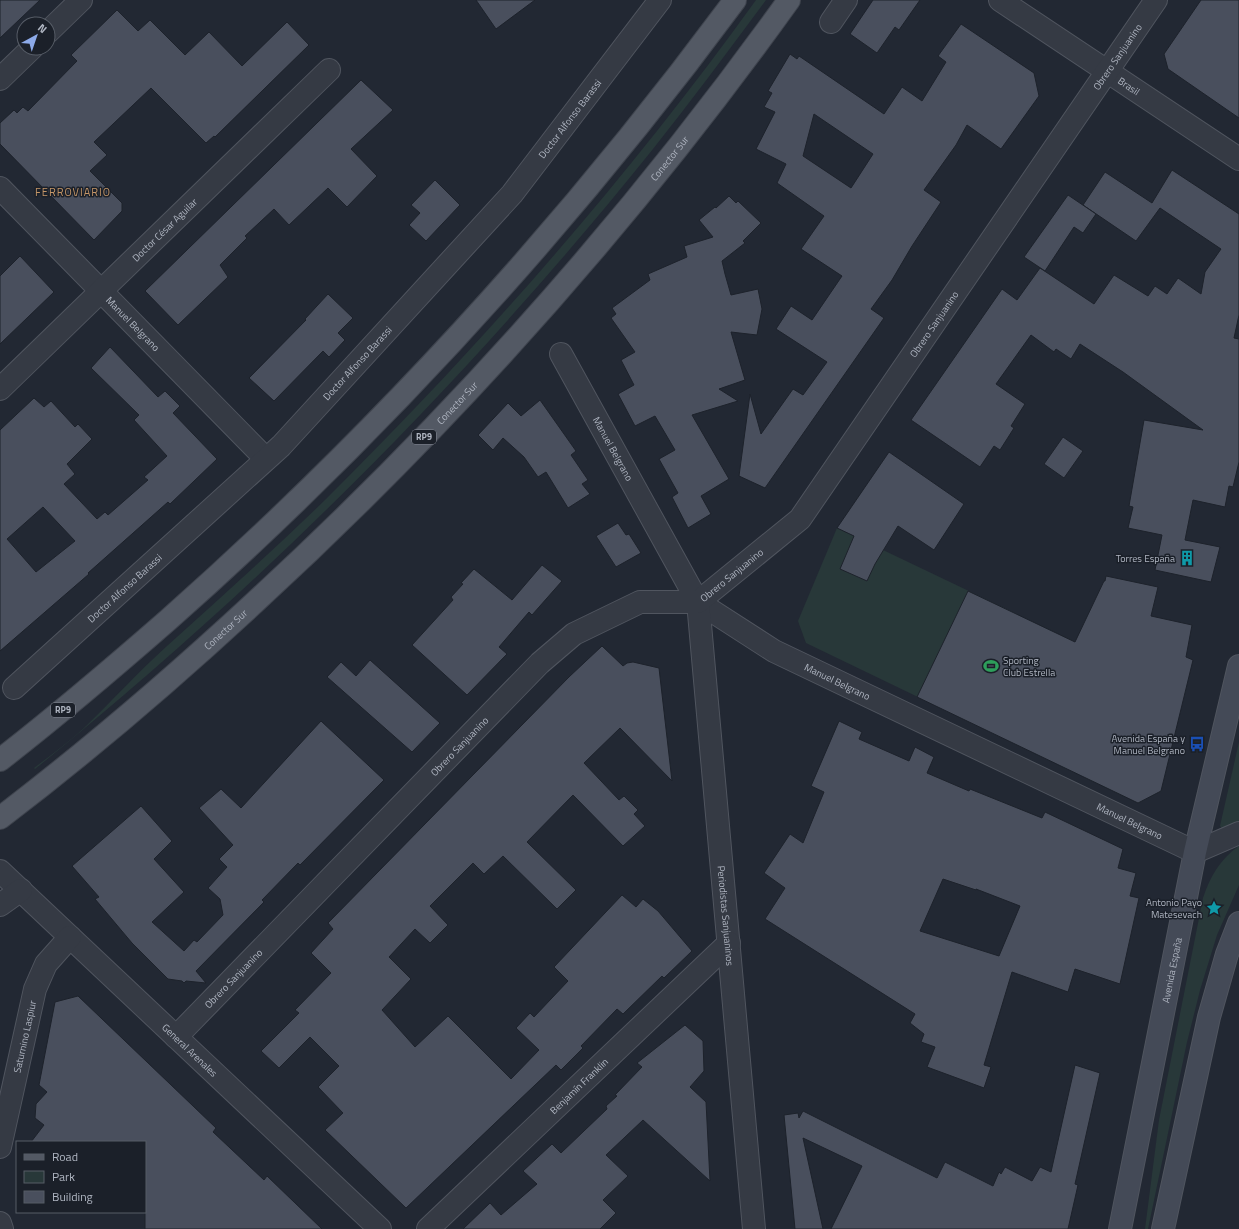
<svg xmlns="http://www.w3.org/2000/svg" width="1239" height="1229" font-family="'Titillium Web',sans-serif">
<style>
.green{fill:#283839}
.building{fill:#494f5d;stroke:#1d222b;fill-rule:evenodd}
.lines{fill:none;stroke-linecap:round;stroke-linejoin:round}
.minor-casing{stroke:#50555f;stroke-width:24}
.secondary-casing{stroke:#50555f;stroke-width:24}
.primary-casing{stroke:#3f444e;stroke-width:24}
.minor{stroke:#353a44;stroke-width:22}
.secondary{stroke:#444a57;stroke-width:22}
.primary{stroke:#535964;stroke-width:22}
.labels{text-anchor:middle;stroke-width:3;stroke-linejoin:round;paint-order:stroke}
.shield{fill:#1b2029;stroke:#838893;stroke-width:1}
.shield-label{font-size:9px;font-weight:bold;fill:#afb5c1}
.street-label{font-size:10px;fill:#afb5c1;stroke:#1b2029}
.poi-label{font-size:10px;fill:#afb5c1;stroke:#1b2029;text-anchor:end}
.neighbourhood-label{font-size:11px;letter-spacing:1px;fill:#c49668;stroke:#1b2029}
</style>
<rect width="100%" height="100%" fill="#222833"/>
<g class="green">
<path d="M756,0H766C729,50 692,100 653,149C470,377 263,585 35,769L34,768C51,755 69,742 84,728C112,701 138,672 167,646C221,597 275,549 327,498C482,344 628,178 756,0Z"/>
<polygon points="837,528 1184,694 1161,791 1138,803 806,643 798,621"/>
<polygon points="1239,742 1239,824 1222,829 1220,826"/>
<path d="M1239,846V885L1217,935L1200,990L1187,1042L1148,1229H1145L1159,1120L1203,898C1210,877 1220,859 1239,846Z"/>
</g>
<g class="building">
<polygon points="0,0 40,0 0,38"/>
<polygon points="476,0 535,0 496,29"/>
<polygon points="873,0 920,0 899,30 895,27 877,53 850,34"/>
<polygon points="1201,0 1239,0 1239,118 1168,69 1164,54"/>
<polygon points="117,10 138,31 150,20 185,55 209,32 242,66 287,22 309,45 215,137 214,136 206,143 151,88 94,142 107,155 90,171 122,203 122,211 94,240 0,144 0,123 14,110 17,113 23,107 28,111 77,61 71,55"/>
<path d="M961,24L1034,73L1039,96L1001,149L967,125L956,145L924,190L941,202L912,246L892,280L871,309L884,318L765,488L739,476L750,394L761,434L793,389L803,395L827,362L776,329L791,306L812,320L842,276L801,249L824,216L777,183L786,164L756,149L775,112L764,107L772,93L768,91L790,54L797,59L799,56L884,114L902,87L922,101L946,62L938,56ZM814,114L873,154L851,188L803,156Z"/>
<polygon points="361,80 393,110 351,149 377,176 347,207 328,188 289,225 274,209 245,236 247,238 220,265 228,277 178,325 145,291"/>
<polygon points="1172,170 1239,214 1239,315 1234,338 1239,339 1239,462 1233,487 1229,486 1225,507 1193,500 1185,540 1220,547 1211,582 1155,570 1162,535 1128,528 1133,507 1129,506 1144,420 1203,430 1123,372 1080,344 1071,359 1056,349 1054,352 1031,335 996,384 1025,404 1011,426 1014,428 1000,450 994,446 980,467 911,420 1002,289 1017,300 1040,268 1094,304 1114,275 1148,296 1155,286 1167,294 1178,278 1201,294 1205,272 1221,249 1160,208 1136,241 1083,205 1105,172 1152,203"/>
<polygon points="435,180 460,205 426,241 409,225 420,213 411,205"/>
<polygon points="1068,195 1096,214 1083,233 1074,227 1045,271 1024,257"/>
<polygon points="729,196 736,203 738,201 761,223 743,241 745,243 722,261 725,274 731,295 758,289 762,309 757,335 731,332 745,380 719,389 738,401 692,415 729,479 701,496 711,514 688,528 672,497 678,493 659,459 675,450 655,416 635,426 618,394 634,385 621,360 635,352 611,318 616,314 612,308 650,280 648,274 687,257 684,246 713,237 699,220 715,207 716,208"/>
<polygon points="20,256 54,292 0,344 0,276"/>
<polygon points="328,294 353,318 338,333 345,340 329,357 323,351 274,401 249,378 306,320 305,319"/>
<path d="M110,347L158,397L165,391L180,406L173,413L217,459L170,504L168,502L88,573L89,574L0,651V430L34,398L44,407L51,401L75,427L78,424L92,439L67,464L75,474L64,484L97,519L105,512L108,515L148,480L144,477L167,456L134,420L139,415L91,368ZM43,507L75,541L36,572L7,539Z"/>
<polygon points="540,400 576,451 571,455 588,480 582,484 590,494 568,508 546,472 538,477 524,457 503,438 493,450 478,435 508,403 521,416"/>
<polygon points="1063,437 1083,451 1064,478 1044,464"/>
<polygon points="889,452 964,504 934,550 898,526 875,564 867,581 840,569 854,536 837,528"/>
<polygon points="618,523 626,535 629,534 641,553 616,567 596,536"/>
<polygon points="542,565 562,581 532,615 529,612 499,647 507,654 467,695 412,645 453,600 451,597 463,584 461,583 474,569 512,600"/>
<polygon points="1106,576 1158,587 1151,616 1192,625 1186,657 1193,660 1161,791 1138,803 917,697 968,591 1075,642 1104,581 1105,581"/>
<polygon points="602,646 623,666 627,663 633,662 659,668 672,781 620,728 584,763 619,800 624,796 638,810 634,814 645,826 623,846 573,795 527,842 576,890 557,909 503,856 484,874 473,863 430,906 448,925 430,943 415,929 389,957 411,979 382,1010 415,1047 448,1016 511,1079 539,1050 516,1028 530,1013 534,1017 568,981 554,967 622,895 636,907 643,899 658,911 692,951 664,978 662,976 623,1014 617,1009 581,1046 583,1048 561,1070 556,1065 406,1208 325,1130 343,1113 318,1087 339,1066 310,1037 279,1068 261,1051 299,1013 295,1010 331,973 311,953 333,929 328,923 569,677"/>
<polygon points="370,660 440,723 412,752 327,677 341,662 356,676"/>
<polygon points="321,721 384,780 300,865 298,863 262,900 264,902 196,971 206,983 186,981 184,983 182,981 168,979 132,943 95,899 99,897 72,866 141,806 172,841 154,859 184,892 152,922 184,951 194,940 197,942 223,915 220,899 208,888 227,867 219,859 233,845 199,808 221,789 241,808"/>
<path d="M839,721L862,732L859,739L909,761L915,747L934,757L927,773L969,791L970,789L1042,818L1045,812L1123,849L1118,868L1136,873L1130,896L1139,898L1120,984L1075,969L1068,992L1012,972L984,1065L991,1067L984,1088L927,1067L935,1047L921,1042L924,1034L910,1023L915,1014L765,919L785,888L764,873L790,834L803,843L824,792L811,786ZM943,879L976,890V889L1020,906L999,956L920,931Z"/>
<polygon points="78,996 216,1128 213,1132 264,1180 267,1176 322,1229 145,1229 145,1142 31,1142 44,1125 35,1118 36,1104 47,1092 39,1085 55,1002"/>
<polygon points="685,1025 703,1041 704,1071 690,1087 706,1102 710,1181 643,1120 606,1155 628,1176 603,1200 616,1213 600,1229 463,1229 490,1203 501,1215 537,1184 523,1171 552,1144 561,1153 607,1109 606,1106 617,1096 615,1095 642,1067 637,1063"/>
<polygon points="1075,1065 1100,1073 1075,1184 1078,1185 1068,1229 831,1229 862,1166 803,1138 823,1229 795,1229 784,1115 798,1113 799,1118 803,1111 937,1178 945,1162 993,1186 999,1172 1001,1174 1005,1167 1032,1181 1040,1167 1051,1172"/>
</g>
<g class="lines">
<g class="minor-casing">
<g id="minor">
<path id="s1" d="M1000,0L1239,159"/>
<polyline points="831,22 846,0"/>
<polyline points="48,32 81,0"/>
<polyline points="0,79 32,48"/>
<path id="s2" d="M0,188L266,459"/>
<path id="s3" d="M561,354L698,602L774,651L1195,852L1239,833"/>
<path id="s4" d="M0,389L329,70"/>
<path id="s5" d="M698,602L754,1229"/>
<path id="s6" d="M14,688L281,446L512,194L660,0"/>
<path id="s7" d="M0,871L380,1229"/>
<polyline points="0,905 21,890"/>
<path id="s8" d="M176,1037L540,663L574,634L640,602H698L800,519L1156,0"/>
<path id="s9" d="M0,1147L35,989L46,964L70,937"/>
<polyline points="0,1223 2,1229"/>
<path id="s10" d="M428,1229L729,943"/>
</g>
</g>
<g class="secondary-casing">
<g id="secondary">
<path id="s11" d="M1120,1229L1195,852L1239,666"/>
<polyline points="1163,1229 1209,1017 1227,954 1239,923"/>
</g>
</g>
<g class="primary-casing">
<g id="primary">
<path d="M0,760C58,715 113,668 168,620C378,434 568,226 735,0"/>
<path id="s12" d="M0,818C88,751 172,679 254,603C452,421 632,219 789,0"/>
</g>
</g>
<use href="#minor" class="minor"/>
<use href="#secondary" class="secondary"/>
<use href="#primary" class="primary"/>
</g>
<defs>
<g id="building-bare" transform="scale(1.2)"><path d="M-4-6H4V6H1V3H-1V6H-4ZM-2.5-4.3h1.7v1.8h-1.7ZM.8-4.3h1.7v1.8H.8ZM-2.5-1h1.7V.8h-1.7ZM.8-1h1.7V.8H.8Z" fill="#0f9aa8" stroke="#1b2029" stroke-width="2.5" paint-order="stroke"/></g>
<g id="stadium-bare" transform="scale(1.2)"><path d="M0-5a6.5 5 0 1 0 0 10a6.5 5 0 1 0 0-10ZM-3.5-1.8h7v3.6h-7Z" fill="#2e9e5b" stroke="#1b2029" stroke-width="2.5" paint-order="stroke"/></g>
<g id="bus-bare" transform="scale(1.2)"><path d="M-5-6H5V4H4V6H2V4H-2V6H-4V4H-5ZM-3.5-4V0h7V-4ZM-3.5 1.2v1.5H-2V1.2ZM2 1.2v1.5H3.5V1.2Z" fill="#1a4fb4" stroke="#1b2029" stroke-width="2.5" paint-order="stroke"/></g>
<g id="sight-bare" transform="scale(1.2)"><path d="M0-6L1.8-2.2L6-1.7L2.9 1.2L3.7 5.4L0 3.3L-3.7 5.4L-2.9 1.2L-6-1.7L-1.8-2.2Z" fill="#0f9aa8" stroke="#1b2029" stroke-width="2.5" paint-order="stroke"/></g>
</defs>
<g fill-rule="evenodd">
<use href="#building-bare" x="1187" y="558"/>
<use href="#stadium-bare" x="991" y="666"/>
<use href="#bus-bare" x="1197" y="744"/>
<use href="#sight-bare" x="1214" y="908"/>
</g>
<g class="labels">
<g class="shield">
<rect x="412" y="430" width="24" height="14" rx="3"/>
<rect x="51" y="703" width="24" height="14" rx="3"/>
</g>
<g class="shield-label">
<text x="424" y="440">RP9</text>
<text x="63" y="713">RP9</text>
</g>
<g class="street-label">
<text dy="4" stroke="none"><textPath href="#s8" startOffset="1390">Obrero Sanjuanino</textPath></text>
<text dy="4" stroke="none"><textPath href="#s1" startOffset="155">Brasil</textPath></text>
<text dy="4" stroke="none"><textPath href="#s6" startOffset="797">Doctor Alfonso Barassi</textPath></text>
<text dy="4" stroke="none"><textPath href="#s12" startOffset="942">Conector Sur</textPath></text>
<text dy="4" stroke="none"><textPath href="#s4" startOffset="229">Doctor César Aguilar</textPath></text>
<text dy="4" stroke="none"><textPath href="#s2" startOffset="190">Manuel Belgrano</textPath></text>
<text dy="4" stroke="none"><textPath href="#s8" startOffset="1066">Obrero Sanjuanino</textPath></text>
<text dy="4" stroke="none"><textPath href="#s6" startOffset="473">Doctor Alfonso Barassi</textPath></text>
<text dy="4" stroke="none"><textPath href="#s12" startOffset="618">Conector Sur</textPath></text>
<text dy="4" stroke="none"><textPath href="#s3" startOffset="108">Manuel Belgrano</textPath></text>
<text dy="4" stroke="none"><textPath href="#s8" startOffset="741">Obrero Sanjuanino</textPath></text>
<text dy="4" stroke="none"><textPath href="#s6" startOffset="149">Doctor Alfonso Barassi</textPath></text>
<text dy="4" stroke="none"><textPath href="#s12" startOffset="294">Conector Sur</textPath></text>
<text dy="4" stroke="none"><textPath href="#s3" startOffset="444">Manuel Belgrano</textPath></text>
<text dy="4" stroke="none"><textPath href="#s8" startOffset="406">Obrero Sanjuanino</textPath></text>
<text dy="4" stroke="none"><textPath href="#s3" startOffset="768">Manuel Belgrano</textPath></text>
<text dy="4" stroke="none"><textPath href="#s5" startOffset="315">Periodistas Sanjuaninos</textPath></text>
<text dy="4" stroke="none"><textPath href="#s11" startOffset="264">Avenida España</textPath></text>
<text dy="4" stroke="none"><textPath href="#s8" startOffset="82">Obrero Sanjuanino</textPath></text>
<text dy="4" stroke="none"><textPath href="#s9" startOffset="113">Saturnino Laspiur</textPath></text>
<text dy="4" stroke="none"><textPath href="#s7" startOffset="261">General Arenales</textPath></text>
<text dy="4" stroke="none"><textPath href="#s10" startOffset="208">Benjamín Franklin</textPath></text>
</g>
<g class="poi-label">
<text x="1175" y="562">Torres España</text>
<text x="1003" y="664" text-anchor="start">Sporting<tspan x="1003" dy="12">Club Estrella</tspan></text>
<text x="1185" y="742">Avenida España y<tspan x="1185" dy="12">Manuel Belgrano</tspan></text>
<text x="1202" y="906">Antonio Payo<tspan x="1202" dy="12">Matesevach</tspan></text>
</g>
<g class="neighbourhood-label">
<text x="73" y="196">FERROVIARIO</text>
</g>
</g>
<rect x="16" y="1141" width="130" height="72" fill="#1b2029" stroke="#565c66"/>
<rect x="24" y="1154" width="20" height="6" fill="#535964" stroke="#565c66"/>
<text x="52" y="1161" font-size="12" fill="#afb5c1">Road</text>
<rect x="24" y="1171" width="20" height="12" fill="#283839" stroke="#565c66"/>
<text x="52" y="1181" font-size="12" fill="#afb5c1">Park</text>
<rect x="24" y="1191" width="20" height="12" fill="#494f5d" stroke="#565c66"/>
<text x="52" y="1201" font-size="12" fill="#afb5c1">Building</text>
<g transform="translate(36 36) rotate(40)"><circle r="19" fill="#1b2029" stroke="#565c66"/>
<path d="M0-3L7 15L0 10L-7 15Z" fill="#8daae9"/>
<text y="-6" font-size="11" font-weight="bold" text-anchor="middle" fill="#afb5c1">N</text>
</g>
</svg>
